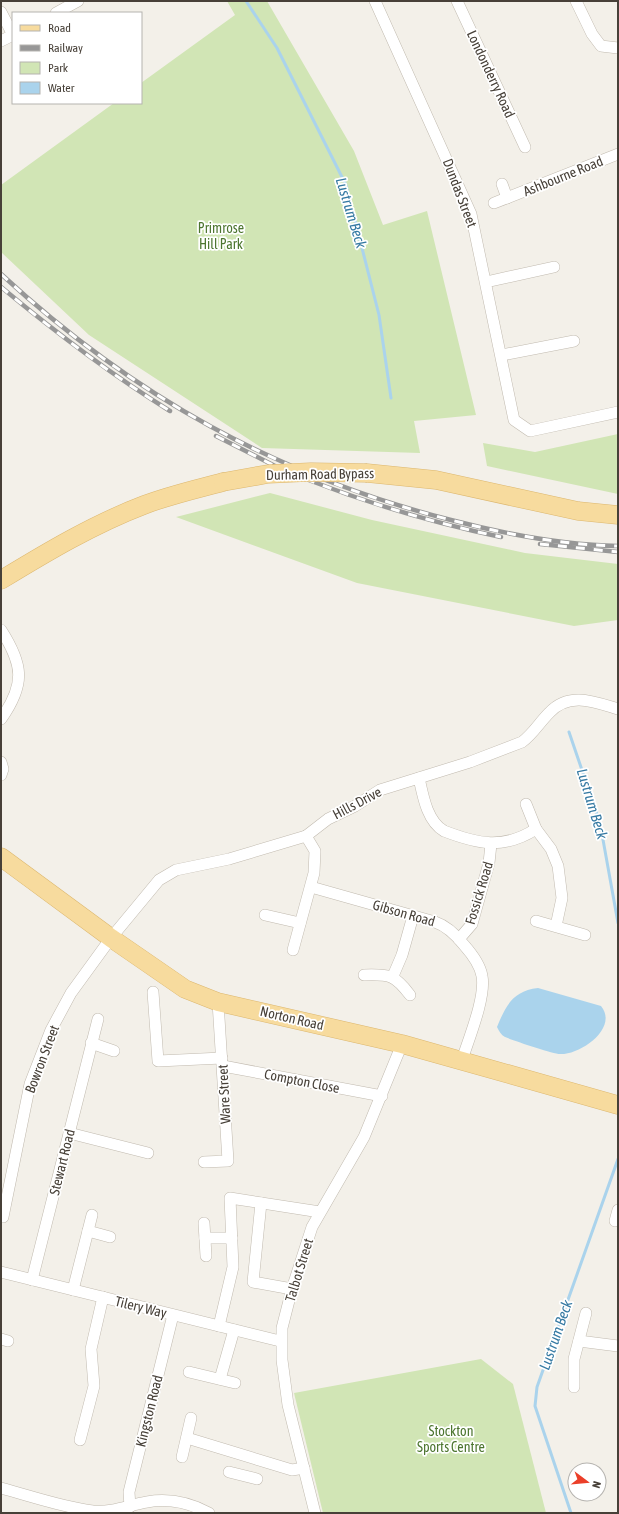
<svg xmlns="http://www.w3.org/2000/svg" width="619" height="1514" font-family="'Asap Condensed',sans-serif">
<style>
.green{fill:#d1e5b5}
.water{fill:#aad3ec}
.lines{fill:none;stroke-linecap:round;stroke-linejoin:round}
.stream{stroke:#aad3ec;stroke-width:3}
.street-casing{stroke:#c1baaf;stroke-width:12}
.primary-casing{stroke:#dcb76f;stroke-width:19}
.street{stroke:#fff;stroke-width:11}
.primary{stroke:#f7db9e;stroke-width:18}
.rail-casing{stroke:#979797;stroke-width:4.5}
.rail{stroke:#fff;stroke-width:3;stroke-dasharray:9;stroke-linecap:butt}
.primary-bridge-casing{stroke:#dcb76f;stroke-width:19;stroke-linecap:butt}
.primary-bridge{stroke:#f7db9e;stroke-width:18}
.labels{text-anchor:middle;stroke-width:3.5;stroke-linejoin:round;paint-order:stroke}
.street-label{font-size:14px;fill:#474038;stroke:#fff}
.park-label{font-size:14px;fill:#4c752f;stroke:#fff}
.water-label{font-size:15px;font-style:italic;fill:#367aa3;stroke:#fff}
</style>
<rect width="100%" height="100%" fill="#f3f0e9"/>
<g class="green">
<polygon points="227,1 267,1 354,151 383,225 427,211 476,415 414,421 420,453 262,448 89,335 1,252 1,185 114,103 141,103 141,83 235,15"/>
<polygon points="618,434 618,494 487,466 483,443 535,452"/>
<polygon points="270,493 372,520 525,553 618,564 618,620 574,626 357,583 176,517"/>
<polygon points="481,1359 513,1384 546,1513 323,1513 294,1393"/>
</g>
<path class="water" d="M538,988L601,1006C619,1028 580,1055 560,1054C553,1054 512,1040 505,1037C501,1035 499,1031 497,1027C506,1005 513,991 538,988Z"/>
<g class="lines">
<g class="stream">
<polyline points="246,1 277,48 346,185 379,315 391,398"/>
<polyline points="569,732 600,823 618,923"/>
<polyline points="571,1513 535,1406 537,1387 618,1159"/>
</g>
<g class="street-casing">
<g id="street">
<polyline points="375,1 471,214 514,420 530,431 618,412"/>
<polyline points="457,1 525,147"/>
<polyline points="576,1 592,34 601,46 618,48"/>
<polyline points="1,12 13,35"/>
<polyline points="56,13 78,1"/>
<polyline points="1,41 13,35"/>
<polyline points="502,184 507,198"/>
<polyline points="494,203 618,154"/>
<polyline points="486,282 554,267"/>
<polyline points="502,355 574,341"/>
<path d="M1,630C23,664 26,684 1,719"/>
<polyline points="1,762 3,769 1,775"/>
<path d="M419,778C423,796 427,821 444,831C478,844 503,850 536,829"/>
<polyline points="526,804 536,829 551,849 558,866 562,898 556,926"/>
<path d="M311,887L435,922C447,926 456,935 464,945C472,954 480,964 482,976C486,997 469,1038 462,1060"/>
<polyline points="265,915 300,923"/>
<polyline points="536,921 585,935"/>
<polyline points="459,939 472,924 489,863 491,844"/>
<polyline points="293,950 314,873 315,851 306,836"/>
<path d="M364,975C390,974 395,975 410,995"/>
<polyline points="393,976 402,955 413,916"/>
<polyline points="153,992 158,1061 222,1058"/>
<polyline points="91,1043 114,1051"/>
<polyline points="223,1066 382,1096"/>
<polyline points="69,1133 148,1153"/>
<polyline points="204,1162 228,1161 218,1002"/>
<polyline points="261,1203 253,1282 292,1289"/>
<path d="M1,1217H3L30,1084L51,1030L71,993L111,938L159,880L176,870L229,859L306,836L328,819L355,806L380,790L470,762L522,742C533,734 539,723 549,713C569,691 595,702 618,709"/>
<polyline points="615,1221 618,1210"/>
<polyline points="204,1223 206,1256"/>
<polyline points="88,1231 110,1237"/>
<polyline points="205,1238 232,1238"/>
<polyline points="1,1272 280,1341"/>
<polyline points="32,1280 98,1019"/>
<polyline points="73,1290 92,1215"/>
<polyline points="219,1326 233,1267 230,1198 320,1212"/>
<polyline points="1,1339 8,1341"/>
<polyline points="579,1341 618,1346"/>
<polyline points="189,1372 235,1383"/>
<polyline points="220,1379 234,1330"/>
<polyline points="574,1387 574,1359 586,1313"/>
<polyline points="187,1438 292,1470 304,1468"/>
<polyline points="80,1440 94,1386 91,1349 103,1297"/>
<polyline points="182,1457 191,1418"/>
<polyline points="229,1472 257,1479"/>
<path d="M1,1488C31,1496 62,1507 93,1511C112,1513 129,1505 147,1502C169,1498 190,1503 209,1513"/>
<polyline points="130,1507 129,1492 173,1315"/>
<polyline points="315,1513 288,1405 282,1360 282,1328 292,1289 312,1227 364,1137 402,1044"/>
</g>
</g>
<g class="primary-casing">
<g id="primary">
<polyline points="367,473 436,480 578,511 618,515"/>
<path d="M1,580C47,552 94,524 144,505C170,495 197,489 223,482"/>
<polyline points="1,857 111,938 185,989 218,1002 402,1044 618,1105"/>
</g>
</g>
<use href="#street" class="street"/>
<use href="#primary" class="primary"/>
<g class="rail-casing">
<g id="rail">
<path d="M1,274C133,396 277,476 451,520C505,534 562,545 618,546"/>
<path d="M1,287C55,332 110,374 170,411"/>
<polyline points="216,436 275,466"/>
<path d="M306,479C370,504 434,523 501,537"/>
<polyline points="540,544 618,552"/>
</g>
</g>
<use href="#rail" class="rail"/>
<g class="primary-bridge-casing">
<polyline id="primary-bridge" points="223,482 268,474 311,472 367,473"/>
</g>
<use href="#primary-bridge" class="primary-bridge"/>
</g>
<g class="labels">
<g class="street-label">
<text transform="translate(491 74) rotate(65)" y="5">Londonderry Road</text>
<text transform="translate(563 176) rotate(-22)" y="5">Ashbourne Road</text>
<text transform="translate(460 193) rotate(69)" y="5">Dundas Street</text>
<text transform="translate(320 474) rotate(-1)" y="5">Durham Road Bypass</text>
<text transform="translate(357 803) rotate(-28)" y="5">Hills Drive</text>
<text transform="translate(479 893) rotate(-73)" y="5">Fossick Road</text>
<text transform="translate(404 913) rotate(16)" y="5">Gibson Road</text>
<text transform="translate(292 1018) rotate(13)" y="5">Norton Road</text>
<text transform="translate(42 1059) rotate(-69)" y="5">Bowron Street</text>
<text transform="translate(302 1081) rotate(11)" y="5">Compton Close</text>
<text transform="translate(224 1094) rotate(-93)" y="5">Ware Street</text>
<text transform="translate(62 1162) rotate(-76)" y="5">Stewart Road</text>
<text transform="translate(299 1270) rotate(-73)" y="5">Talbot Street</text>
<text transform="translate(141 1307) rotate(14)" y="5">Tilery Way</text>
<text transform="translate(149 1411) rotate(-76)" y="5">Kingston Road</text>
</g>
<g class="park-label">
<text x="221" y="233">Primrose<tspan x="221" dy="16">Hill Park</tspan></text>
<text x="451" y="1436">Stockton<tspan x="451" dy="16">Sports Centre</tspan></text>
</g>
<g class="water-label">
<text transform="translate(351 213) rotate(73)" y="5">Lustrum Beck</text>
<text transform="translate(592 804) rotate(73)" y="5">Lustrum Beck</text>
<text transform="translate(556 1335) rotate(-71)" y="5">Lustrum Beck</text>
</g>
</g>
<rect width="619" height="1514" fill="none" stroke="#474038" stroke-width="4"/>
<rect x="12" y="12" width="130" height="92" fill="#ffffff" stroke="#b5b3af"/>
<rect x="20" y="25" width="20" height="6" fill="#f7db9e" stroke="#b5b3af"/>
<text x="48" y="32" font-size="12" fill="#474038">Road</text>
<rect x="20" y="45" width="20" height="6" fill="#979797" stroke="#b5b3af"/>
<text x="48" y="52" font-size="12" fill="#474038">Railway</text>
<rect x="20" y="62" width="20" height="12" fill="#d1e5b5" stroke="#b5b3af"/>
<text x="48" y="72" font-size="12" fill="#474038">Park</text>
<rect x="20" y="82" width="20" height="12" fill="#aad3ec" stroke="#b5b3af"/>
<text x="48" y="92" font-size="12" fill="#474038">Water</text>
<g transform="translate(587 1482) rotate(106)"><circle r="19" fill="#ffffff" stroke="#b5b3af"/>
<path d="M0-3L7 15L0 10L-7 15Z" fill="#eb3f29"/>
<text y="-6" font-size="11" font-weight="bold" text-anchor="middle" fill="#474038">N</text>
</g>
</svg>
